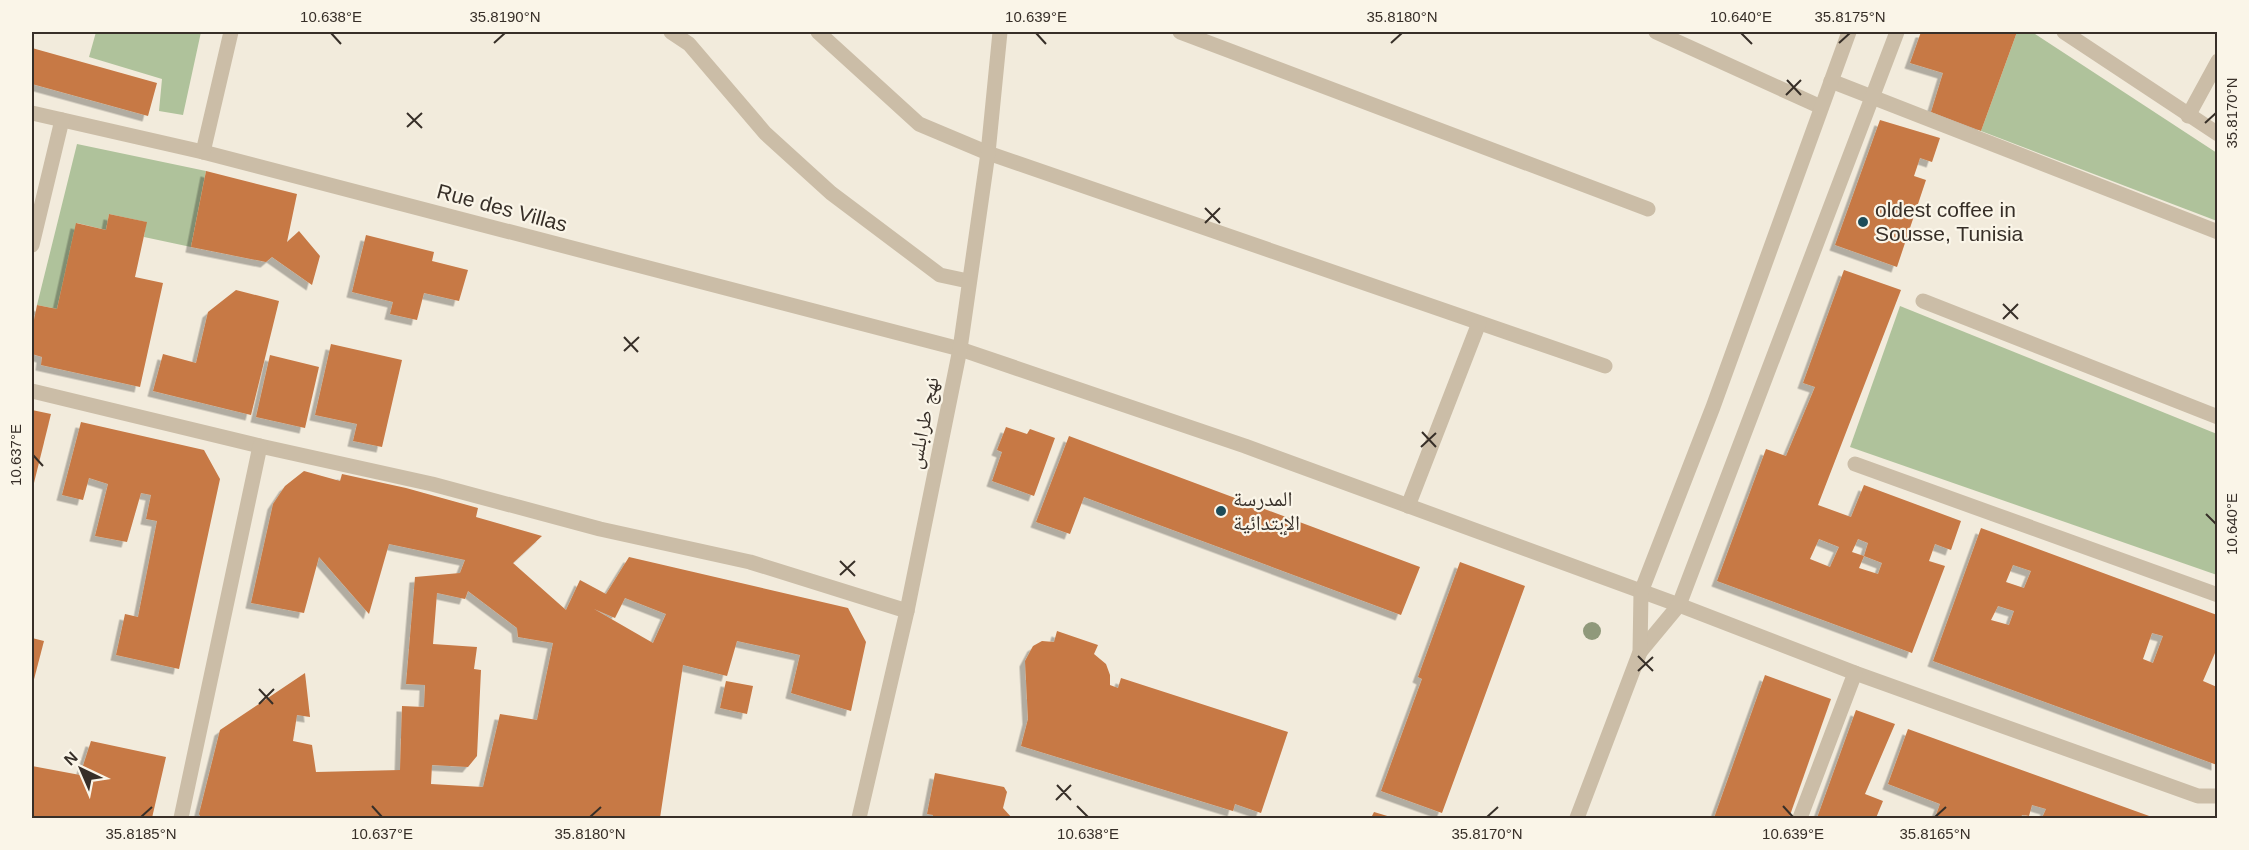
<svg xmlns="http://www.w3.org/2000/svg" width="2249" height="850" font-family="Arial,'Noto Naskh Arabic',sans-serif">
<style>
.green{fill:#afc29b}
.building{fill:#c77945;fill-rule:evenodd;filter:url(#shadow)}
.lines{fill:none;stroke-linecap:round;stroke-linejoin:round}
.minor{stroke:#cbbda7;stroke-width:15}
.tree{fill:#90997b}
.ticks{fill:none;stroke:#372f28;stroke-width:2}
.poi-dot{fill:#1d4c59;stroke:#faf5e8;stroke-width:2}
.labels{text-anchor:middle;stroke-width:4.5;stroke-linejoin:round;paint-order:stroke}
.street-label{font-size:21px;fill:#372f28;stroke:#faf5e8}
.poi-label{font-size:21px;fill:#372f28;stroke:#faf5e8;text-anchor:start}
.neatline{fill:none;stroke:#372f28;stroke-width:2}
.ticks-label{font-size:15px;text-anchor:middle;fill:#372f28}
</style>
<defs>
<filter id="shadow"><feDropShadow dx="-5.5" dy="5.5" stdDeviation="0" flood-color="#0004"/></filter>
</defs>
<rect width="100%" height="100%" fill="#f2ebdc"/>
<g class="green">
<polygon points="96,32 201,32 183,115 159,111 162,79 89,57"/>
<polygon points="2017,32 2032,32 2217,153 2217,221 1981,131"/>
<polygon points="77,144 206,171 191,247 144,237 146,222 109,214 106,230 77,223 57,309 37,305"/>
<polygon points="1900,306 2217,434 2217,575 1850,447"/>
</g>
<g class="building">
<polygon points="1921,32 2017,32 1981,131 1931,112 1943,73 1910,63"/>
<polygon points="32,48 157,83 148,116 32,84"/>
<polygon points="1880,120 1940,138 1932,162 1920,158 1914,176 1926,180 1897,267 1835,245"/>
<polygon points="206,171 297,194 287,242 299,231 320,256 312,285 272,257 266,262 191,247"/>
<polygon points="109,214 147,222 135,277 163,283 140,387 41,365 42,357 32,354 32,330 37,305 57,309 76,223 106,230"/>
<polygon points="366,235 434,252 432,261 468,270 459,301 424,293 417,320 390,314 393,302 352,292"/>
<path d="M1844,270L1901,290L1818,505L1851,517L1864,485L1961,521L1951,550L1935,544L1929,561L1945,566L1912,653L1717,581L1766,449L1786,456L1815,387L1803,383ZM1819,539L1839,547L1830,567L1810,559ZM1858,539L1868,543L1864,556L1852,552ZM1864,556L1882,563L1878,574L1859,568Z"/>
<polygon points="236,290 279,301 251,415 153,391 163,354 196,363 208,312"/>
<polygon points="331,344 402,360 382,447 353,441 357,424 315,415"/>
<polygon points="270,355 319,367 305,428 256,417"/>
<polygon points="32,410 51,414 32,491"/>
<polygon points="81,422 204,450 220,479 179,669 116,655 125,614 138,617 157,521 146,519 151,495 141,493 127,542 95,536 108,484 89,478 83,500 62,495"/>
<polygon points="1006,427 1027,434 1030,429 1055,438 1034,496 992,481 1002,452 997,450"/>
<polygon points="1069,436 1420,567 1401,615 1084,497 1070,534 1036,522"/>
<path d="M304,471L340,481L342,474L406,488L478,508L476,517L542,536L513,563L566,610L580,580L606,594L629,557L848,608L866,642L851,711L791,693L800,655L737,641L727,676L683,665L660,818H201L199,814L220,730L305,673L310,717L297,715L293,741L312,745L316,772L400,770L402,706L424,707L425,685L406,684L415,577L460,573L465,560L389,544L369,614L319,557L304,613L251,603L273,504L285,486ZM468,591L517,628L518,637L553,643L537,720L500,714L483,787L431,784L432,765L468,767L477,756L481,670L474,669L477,647L433,644L437,593L465,599ZM625,598L666,614L653,643L594,609L615,618Z"/>
<path d="M1981,528L2217,615V654L2215,653L2203,681L2217,687V765L1933,661ZM2013,565L2031,571L2024,588L2006,582ZM1998,606L2014,611L2009,625L1991,620ZM2152,633L2163,636L2153,663L2143,659Z"/>
<polygon points="1460,562 1525,586 1442,813 1381,791 1422,679 1418,677"/>
<polygon points="1057,631 1098,645 1094,654 1106,664 1110,675 1110,685 1118,688 1121,678 1288,732 1261,813 1235,804 1233,811 1021,746 1028,719 1025,661 1033,646 1042,641 1054,642"/>
<polygon points="32,638 44,641 32,687"/>
<polygon points="1765,675 1831,699 1789,818 1714,818"/>
<polygon points="726,681 753,686 747,714 720,708"/>
<polygon points="1856,710 1895,724 1865,794 1883,801 1876,818 1817,818"/>
<polygon points="1908,729 2016,768 2152,817 2042,818 2046,809 2032,805 2029,816 2022,815 2021,818 1935,818 1940,804 1888,784"/>
<polygon points="91,741 166,757 152,818 32,818 32,766 80,775"/>
<polygon points="935,773 1004,787 1007,792 1003,808 1012,818 933,818 933,815 927,814"/>
<polygon points="1374,812 1394,818 1371,818"/>
</g>
<g class="lines">
<g class="minor">
<polyline points="671,32 689,44 765,133 831,193 940,275 968,281"/>
<polyline points="818,32 919,124 988,153 1605,366"/>
<polyline points="1180,32 1648,209"/>
<polyline points="1656,32 1821,107"/>
<polyline points="2064,32 2218,134"/>
<polyline points="1831,81 2218,232"/>
<polyline points="32,113 203,152 960,349 1245,446 1679,605 1855,673 2198,796 2218,796"/>
<polyline points="2188,116 2218,61"/>
<polyline points="203,152 231,32"/>
<polyline points="32,245 62,120"/>
<polyline points="1923,301 2218,417"/>
<polyline points="32,391 260,446 432,484 600,529 750,562 907,611"/>
<polyline points="1855,464 2218,595"/>
<polyline points="1408,506 1479,323"/>
<polyline points="1640,652 1679,605 1897,32"/>
<polyline points="181,818 260,446"/>
<polyline points="859,818 907,611 960,349 988,153 1000,32"/>
<polyline points="1577,818 1640,652 1641,592 1713,407 1849,32"/>
<polyline points="1800,818 1855,673"/>
</g>
</g>
<circle class="tree" cx="1592" cy="631" r="9"/>
<path class="ticks" d="M331,33L341,44M1036,33L1046,44M1741,33L1752,44M494,43L505,33M1391,43L1402,33M1839,43L1850,33M1787,80L1801,95M1786,95L1801,80M407,113L422,128M2205,123L2216,113M407,127L422,113M1205,208L1220,223M1205,223L1220,208M2003,304L2018,319M2003,319L2018,304M624,337L638,352M624,351L639,337M1422,432L1436,447M1421,447L1436,433M33,455L43,466M2206,514L2216,524M840,561L855,576M840,575L855,561M1638,656L1653,671M1638,671L1653,657M259,689L273,704M259,704L274,689M1057,785L1071,800M1056,800L1071,785M372,806L382,817M1077,806L1088,817M1783,806L1793,817M141,817L152,807M590,817L601,807M1487,817L1498,807M1935,817L1946,807"/>
<g class="poi-dot">
<circle cx="1863" cy="222" r="6"/>
<circle cx="1221" cy="511" r="6"/>
</g>
<g class="labels">
<g class="street-label">
<text transform="translate(502 208) rotate(15)" y="7">Rue des Villas</text>
<text transform="translate(923 423) rotate(-79)" y="7">نهج طرابلس</text>
</g>
<g class="poi-label">
<text x="1875" y="217">oldest coffee in<tspan x="1875" dy="24">Sousse, Tunisia</tspan></text>
<text x="1233" y="506">المدرسة<tspan x="1233" dy="24">الإبتدائية</tspan></text>
</g>
</g>
<rect width="2249" height="850" fill="none" stroke="#faf5e8" stroke-width="66"/>
<g transform="translate(81 769) rotate(316)" stroke="#faf5e8" stroke-width="4.5" paint-order="stroke">
<path d="M0-4.5L10 22L0 15L-10 22Z" fill="#372f28"/>
<text y="-9" font-size="16" font-weight="bold" text-anchor="middle" fill="#372f28">N</text>
</g>
<rect x="33" y="33" width="2183" height="784" class="neatline"/>
<g class="ticks-label">
<text x="331" y="22">10.638°E</text>
<text x="505" y="22">35.8190°N</text>
<text x="1036" y="22">10.639°E</text>
<text x="1402" y="22">35.8180°N</text>
<text x="1741" y="22">10.640°E</text>
<text x="1850" y="22">35.8175°N</text>
<text transform="translate(2232 113) rotate(-90)" y="5">35.8170°N</text>
<text transform="translate(16 455) rotate(-90)" y="5">10.637°E</text>
<text transform="translate(2232 524) rotate(-90)" y="5">10.640°E</text>
<text x="141" y="839">35.8185°N</text>
<text x="382" y="839">10.637°E</text>
<text x="590" y="839">35.8180°N</text>
<text x="1088" y="839">10.638°E</text>
<text x="1487" y="839">35.8170°N</text>
<text x="1793" y="839">10.639°E</text>
<text x="1935" y="839">35.8165°N</text>
</g>
</svg>
